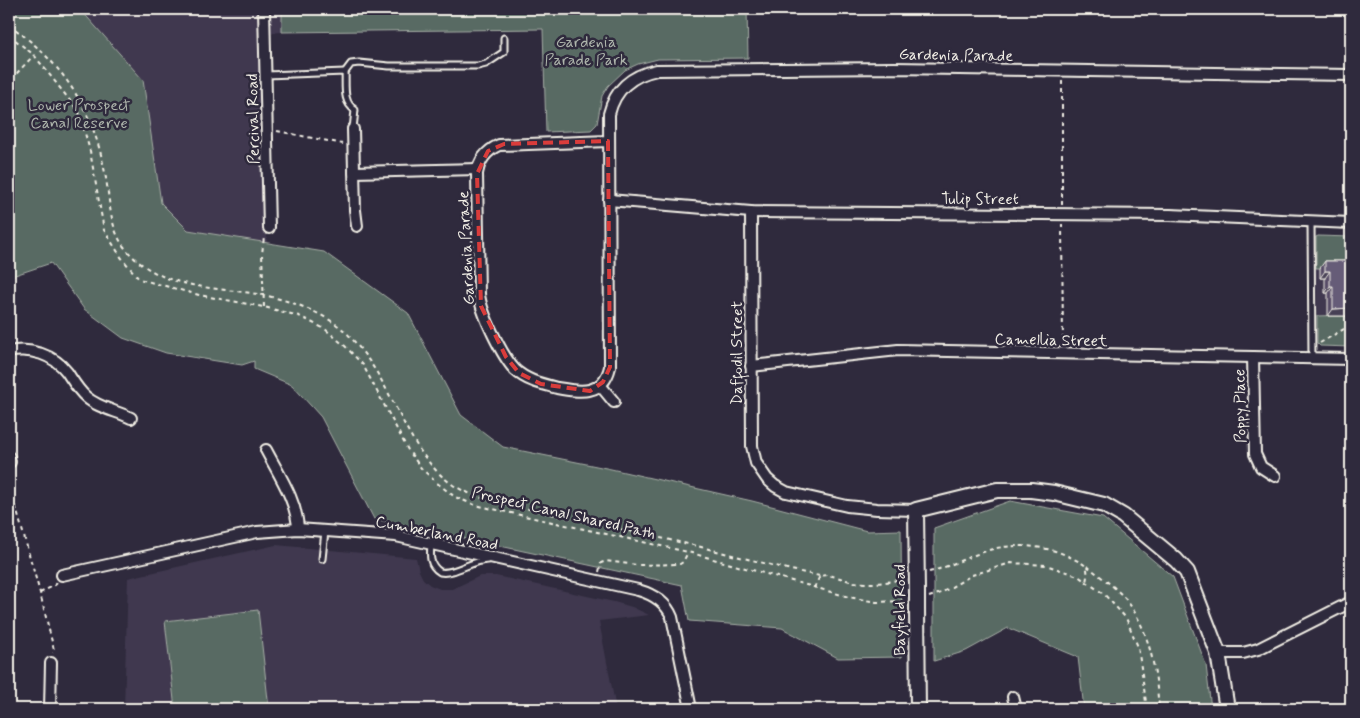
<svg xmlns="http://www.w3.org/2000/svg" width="1360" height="718" font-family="Mynerve,sans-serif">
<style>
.built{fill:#40394f}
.green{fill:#596b63;stroke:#a6aea6}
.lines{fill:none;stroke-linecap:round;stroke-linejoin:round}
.service-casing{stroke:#f4f1e8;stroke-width:9}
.minor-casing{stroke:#f4f1e8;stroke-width:14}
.tertiary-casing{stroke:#f4f1e8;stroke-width:18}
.path{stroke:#f4f1e8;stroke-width:2;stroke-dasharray:4 4;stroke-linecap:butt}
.service{stroke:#2f2a3d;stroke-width:5}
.minor{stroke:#2f2a3d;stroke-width:10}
.tertiary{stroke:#2f2a3d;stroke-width:14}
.tertiary-bridge-casing{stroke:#f4f1e8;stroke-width:18;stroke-linecap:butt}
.tertiary-bridge{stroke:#2f2a3d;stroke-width:14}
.wall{fill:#584e67;stroke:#f4f1e8}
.shaded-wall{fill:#474054;stroke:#f4f1e8}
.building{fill:#665b78;stroke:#f4f1e8}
.marked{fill:none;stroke:#d93c3b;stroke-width:4;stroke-dasharray:10 6;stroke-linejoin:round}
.labels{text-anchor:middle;stroke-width:5;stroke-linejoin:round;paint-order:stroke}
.park-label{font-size:16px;fill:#aeb5ac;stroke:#2f2a3d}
.street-label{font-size:16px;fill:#f4f1e8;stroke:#2f2a3d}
</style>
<rect width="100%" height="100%" fill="#2f2a3d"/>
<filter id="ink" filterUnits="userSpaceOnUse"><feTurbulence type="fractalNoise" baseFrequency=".02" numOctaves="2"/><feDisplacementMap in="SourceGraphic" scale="10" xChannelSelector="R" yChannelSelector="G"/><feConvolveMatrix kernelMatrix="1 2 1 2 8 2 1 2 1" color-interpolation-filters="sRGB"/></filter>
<g filter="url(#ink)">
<g class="built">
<polygon points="80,9 282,9 282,32 266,33 267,243 188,230 161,203 143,80"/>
<polygon points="1316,268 1351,268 1351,315 1317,316"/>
<polygon points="276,545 416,558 419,571 423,579 430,585 440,589 452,589 480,576 496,576 614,602 632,607 649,615 599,621 616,709 124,709 128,578"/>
</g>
<g class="green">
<polygon points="9,9 80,9 143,80 161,203 188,230 324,252 408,313 461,415 503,447 611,469 752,501 867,531 901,530 902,657 838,658 782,628 689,621 682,585 374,519 321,417 292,385 254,369 254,361 242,365 166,353 123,338 84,309 51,263 9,277"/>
<polygon points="282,9 747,9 748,58 658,59 638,64 625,70 608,86 602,96 597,124 591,130 546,132 543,29 282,32"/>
<polygon points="1318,236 1351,237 1351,268 1316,268 1316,237"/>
<polygon points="1351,315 1351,347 1320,346 1317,343 1317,316"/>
<polygon points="1010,501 1103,518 1173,577 1206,665 1211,709 1084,709 1078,657 1008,628 966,651 934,661 934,528"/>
<polygon points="258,610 269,709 175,709 165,621"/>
</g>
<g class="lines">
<g class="service-casing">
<g id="service">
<polyline points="345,72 351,64 359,63 389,66 478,66 486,64 504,52 504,38"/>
<path d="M266,75L345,72C346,85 342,102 355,110L353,129"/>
<polyline points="1311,222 1312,358"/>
<path d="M431,544C430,556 429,565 440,572C454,575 472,560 488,560"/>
<polyline points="322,559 325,531"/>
</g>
</g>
<g class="minor-casing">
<g id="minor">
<polyline points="264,9 269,228"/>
<polyline points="353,129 355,210 357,226"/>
<path d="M608,141L499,145C486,151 479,160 477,174L479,294C481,313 502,356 515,370C527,381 542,384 557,388C580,392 603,396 610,367L609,114C615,89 632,75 657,70L894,68L1351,75"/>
<polyline points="354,172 478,169"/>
<polyline points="609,200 751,212 1170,215 1351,223"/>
<polyline points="751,212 752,446 756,463 767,479 775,486 786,492 847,506 877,509 916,510"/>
<path d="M9,352C30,347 54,355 67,372C73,381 78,390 86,397C98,408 117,411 131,418"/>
<polyline points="1253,357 1255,454 1261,467 1275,476"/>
<polyline points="751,366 898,350 1351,359"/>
<polyline points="600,385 614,402"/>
<path d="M266,450C279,475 297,501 298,529"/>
<polyline points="9,457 10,462"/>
<path d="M62,575L257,532L298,529L396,536L638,590C652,594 666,602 672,617L691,709"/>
<polyline points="1218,653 1243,653 1258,649 1351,602"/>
<polyline points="1013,697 1016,709"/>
<polyline points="50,709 51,663"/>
</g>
</g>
<g class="tertiary-casing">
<g id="tertiary">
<polyline points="917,592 916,510 997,490 1031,490 1054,493 1104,505 1123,516 1176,560 1187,572 1218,653 1227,709"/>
<polyline points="917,609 918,709"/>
</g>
</g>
<g class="path">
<path d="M9,25C60,60 92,107 104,168C110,194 108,227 125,248C160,291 213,286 263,295C288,300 316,310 337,325C349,333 358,346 367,358C397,398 410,455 453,485C464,492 476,496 488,500L697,546L791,570L820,576"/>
<polyline points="9,35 34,55 79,112 90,151 104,230 121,257 139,279 199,295 264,307 299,316 325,329 345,346 363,365 408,450 421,468 437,483 455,497 475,505 688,552 849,597 876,602 905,601"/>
<polyline points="9,76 17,73 34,55"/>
<polyline points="277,131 343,144"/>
<polyline points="1062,205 1062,79"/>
<polyline points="1062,224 1063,345"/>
<polyline points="264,307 262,254 264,237"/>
<polyline points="1320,343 1351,325"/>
<polyline points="9,483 40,593 54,650 53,653"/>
<path d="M1087,566C1101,577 1117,588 1128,602C1151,634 1156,672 1159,709"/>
<polyline points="599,572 601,563 606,561 638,565 680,564 683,562 688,552"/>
<path d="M929,572C948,567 965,558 983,552C1009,542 1047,545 1070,557C1085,565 1090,564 1086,582"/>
<path d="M814,588L820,576C831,573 843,580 854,582C871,584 888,583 905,578"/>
<polyline points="40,593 55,585 57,583"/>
<polyline points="929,597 941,593 972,575 1011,563 1046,565 1078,576 1104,594 1126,618 1138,647 1147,709"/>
</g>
<use href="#service" class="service"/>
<use href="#minor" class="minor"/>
<use href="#tertiary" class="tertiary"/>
<g class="tertiary-bridge-casing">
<polyline id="tertiary-bridge" points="917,592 917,609"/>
</g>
<use href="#tertiary-bridge" class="tertiary-bridge"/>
</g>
<polygon class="wall" points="1325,261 1351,261 1351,316 1328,316 1328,293 1325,293 1325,278 1320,278 1320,268"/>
<g class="shaded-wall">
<polygon points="1325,271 1330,271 1325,278 1320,278"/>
<polygon points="1330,286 1333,286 1328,293 1325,293"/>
<polygon points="1351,308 1351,316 1328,316 1333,309"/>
</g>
<polygon class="building" points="1325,261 1351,261 1351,308 1333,309 1333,286 1330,286 1330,271 1325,271"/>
</g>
<path class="marked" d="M608,141L610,367L603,382L590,391L541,384L519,373L506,357L481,306L477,174L488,151L504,144Z"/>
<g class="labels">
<g class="park-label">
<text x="586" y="47">Gardenia<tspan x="586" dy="18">Parade Park</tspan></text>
<text x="79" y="110">Lower Prospect<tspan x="79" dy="18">Canal Reserve</tspan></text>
</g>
<g class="street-label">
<text transform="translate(956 54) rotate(1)" y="6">Gardenia Parade</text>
<text transform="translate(252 119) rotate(-91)" y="6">Percival Road</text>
<text x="980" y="204">Tulip Street</text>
<text transform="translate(465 248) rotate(-93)" y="6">Gardenia Parade</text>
<text transform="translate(1051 339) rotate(1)" y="6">Camellia Street</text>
<text transform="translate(736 353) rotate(-90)" y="6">Daffodil Street</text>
<text transform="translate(1239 406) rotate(-91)" y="6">Poppy Place</text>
<text transform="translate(564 512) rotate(13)" y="6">Prospect Canal Shared Path</text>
<text transform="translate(437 532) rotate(11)" y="6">Cumberland Road</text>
<text transform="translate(899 610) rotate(-90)" y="6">Bayfield Road</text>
</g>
</g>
<rect width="1360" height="718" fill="none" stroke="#2f2a3d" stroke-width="30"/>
<rect x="15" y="15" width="1330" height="688" fill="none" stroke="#f4f1e8" stroke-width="2" filter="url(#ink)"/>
</svg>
